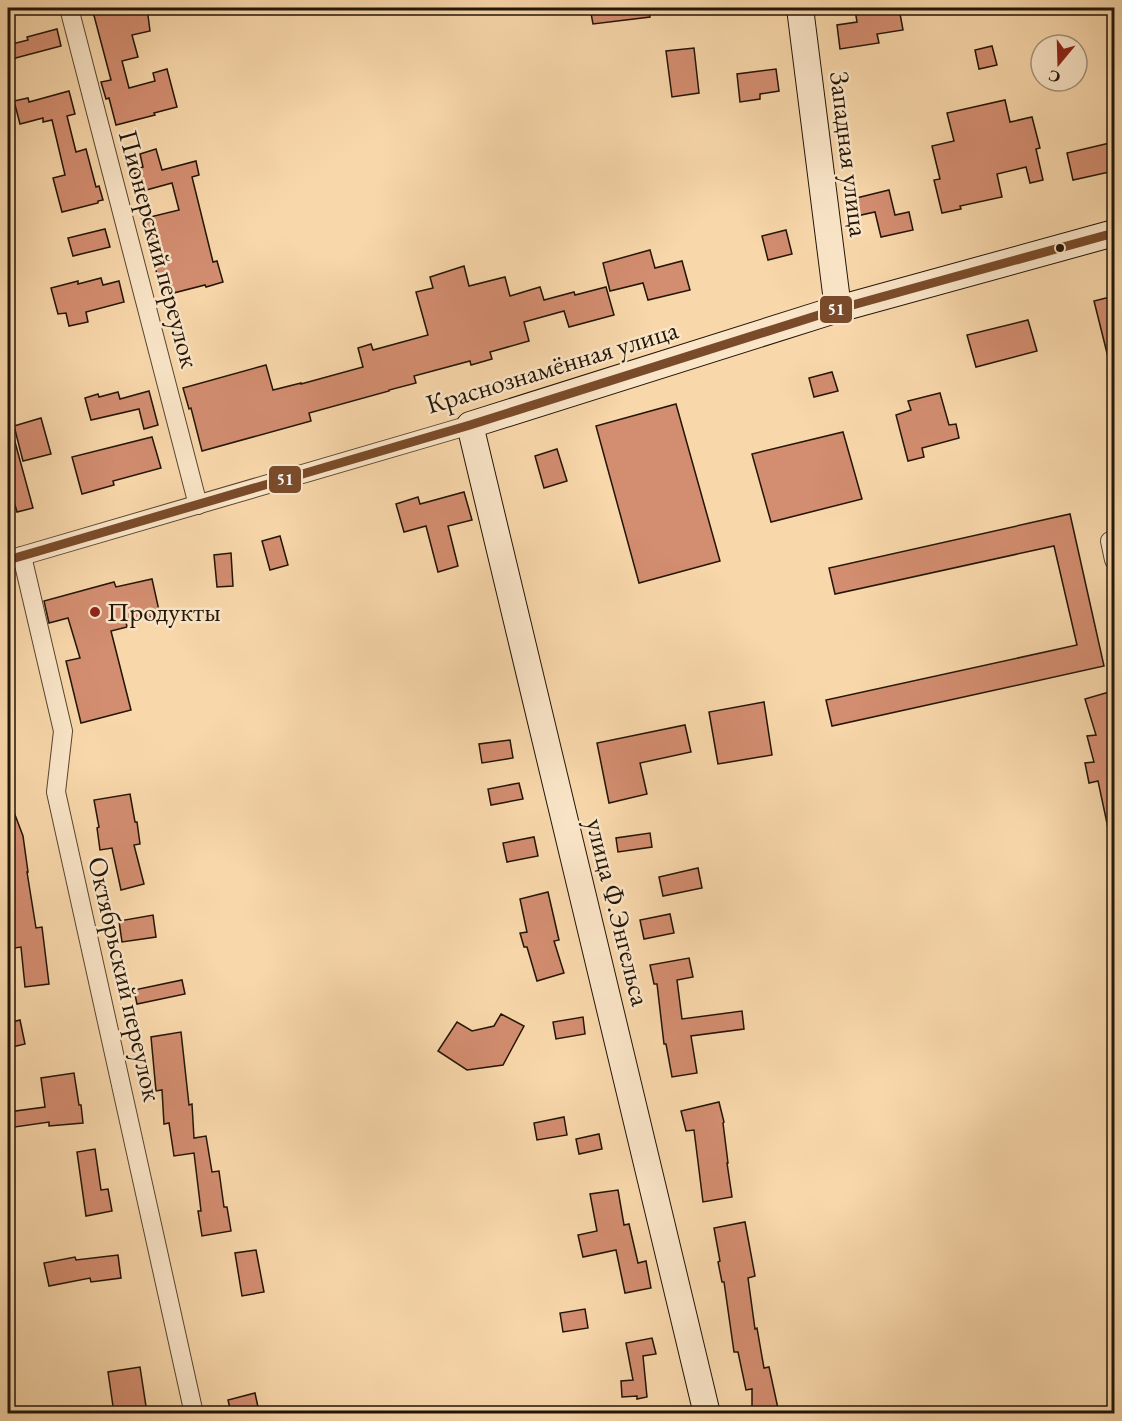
<svg xmlns="http://www.w3.org/2000/svg" width="1122" height="1421" font-family="'EB Garamond',serif">
<style>
.building{fill:#d38d70;stroke:#221506;stroke-width:1.5}
.lines{fill:none;stroke-linecap:round;stroke-linejoin:round}
.street-casing{stroke:#58462f;stroke-width:20}
.secondary-casing{stroke:#221506;stroke-width:28}
.street{stroke:#fae5c8;stroke-width:18}
.secondary{stroke:#fae5c8;stroke-width:26}
.bus-1-casing{stroke:#fae5c8;stroke-width:14}
.bus-1{stroke:#7a4b2a;stroke-width:9}
.bus-dot{fill:#221506;stroke:#fae5c8;stroke-width:2}
.poi-dot{fill:#8f2418;stroke:#fae5c8;stroke-width:2}
.labels{text-anchor:middle;stroke-width:5;stroke-linejoin:round;paint-order:stroke}
.street-label{font-size:27px;fill:#221506;stroke:#fae5c8}
.poi-label{font-size:27px;fill:#221506;stroke:#fae5c8;text-anchor:start}
.line-badge{stroke:#fae5c8;stroke-width:2}
.badge-label{font-size:16px;text-anchor:middle;font-weight:bold;fill:#fff}
</style>
<rect width="100%" height="100%" fill="#f8d7aa"/>
<filter id="stains"><feTurbulence type="fractalNoise" baseFrequency=".00333" numOctaves="4"/><feColorMatrix values="0 0 0 0 .2 0 0 0 0 .09 0 0 0 0 .02 0 0 0 .5 -.17"/></filter>
<radialGradient id="worn" r=".72"><stop offset=".6" stop-color="#630" stop-opacity="0"/><stop offset="1" stop-color="#630" stop-opacity=".3"/></radialGradient>
<g class="building">
<polygon points="92,8 147,8 150,31 132,35 138,57 122,61 129,88 155,81 153,73 167,69 177,107 154,113 155,115 116,125 109,98 106,99 101,82 111,80"/>
<polygon points="590,8 649,8 650,17 593,24"/>
<polygon points="874,8 899,8 903,30 877,34 879,43 840,49 837,25 857,22 855,10"/>
<polygon points="57,29 61,46 8,60 8,45 28,40 27,37"/>
<polygon points="992,46 997,65 979,69 975,50"/>
<polygon points="694,48 699,93 672,97 666,51"/>
<polygon points="776,69 779,91 760,94 760,99 740,102 737,74"/>
<polygon points="69,91 75,114 67,116 76,152 86,149 96,187 99,186 103,200 98,201 98,203 62,212 53,178 65,175 52,120 43,122 43,118 20,124 14,101 28,98 29,102"/>
<polygon points="1005,100 1010,122 1032,117 1040,148 1036,149 1043,180 1030,183 1026,167 997,174 1002,197 960,206 961,209 942,213 934,180 940,179 932,146 954,141 947,113"/>
<polygon points="1114,142 1114,171 1073,180 1067,153"/>
<polygon points="156,149 162,170 196,161 199,175 192,177 213,262 217,261 223,282 206,287 205,285 162,296 149,240 148,241 142,219 179,210 172,183 139,192 134,170 143,167 140,154"/>
<polygon points="889,190 895,215 909,212 913,230 881,237 875,212 852,217 848,200"/>
<polygon points="105,229 110,247 73,256 68,238"/>
<polygon points="786,230 792,254 768,260 762,236"/>
<polygon points="650,250 655,268 682,261 690,290 648,300 643,283 610,291 603,263"/>
<polygon points="464,266 469,286 505,277 510,296 540,287 544,300 574,292 575,295 606,287 614,315 569,327 564,311 524,322 529,341 490,352 492,359 471,365 470,361 414,376 416,383 389,390 389,391 309,413 311,421 202,451 191,408 189,409 183,388 266,365 273,390 301,383 301,384 363,367 358,348 371,344 373,350 428,335 416,292 433,288 430,277"/>
<polygon points="101,278 103,285 119,281 124,302 86,312 88,322 69,326 66,313 58,314 51,288 78,281 78,284"/>
<polygon points="1114,296 1114,360 1109,361 1094,301"/>
<polygon points="1028,320 1037,351 976,367 967,335"/>
<polygon points="832,372 838,391 814,397 809,378"/>
<polygon points="149,391 158,425 144,429 139,409 91,420 85,398 98,394 99,397 118,392 120,399"/>
<polygon points="940,393 949,425 956,424 959,438 922,448 924,457 908,461 896,415 911,410 908,401"/>
<polygon points="676,404 720,561 639,583 596,426"/>
<polygon points="41,418 51,454 23,461 14,426"/>
<polygon points="8,431 12,431 33,508 17,512 8,480"/>
<polygon points="843,432 862,499 771,522 752,454"/>
<polygon points="152,437 161,468 113,481 114,485 82,494 72,457"/>
<polygon points="557,449 567,481 544,488 535,456"/>
<polygon points="464,492 472,520 448,526 458,566 438,572 426,526 404,532 396,504 418,497 420,504"/>
<polygon points="1070,514 1104,666 832,726 826,700 1077,645 1054,546 835,594 829,568"/>
<polygon points="280,536 288,565 270,570 262,541"/>
<polygon points="231,553 233,586 217,587 214,555"/>
<polygon points="152,579 160,615 126,622 127,627 111,631 131,710 81,723 66,661 80,658 68,618 49,623 44,601 114,582 116,587"/>
<polygon points="1109,692 1110,692 1114,705 1114,828 1108,828 1098,781 1089,783 1085,763 1094,762 1087,736 1096,735 1085,699"/>
<polygon points="764,702 772,755 718,764 709,712"/>
<polygon points="685,725 691,752 640,763 647,794 609,803 597,743"/>
<polygon points="510,740 513,758 482,763 479,744"/>
<polygon points="519,783 523,799 491,805 488,789"/>
<polygon points="130,794 135,822 137,822 140,844 134,845 144,884 121,890 112,848 100,850 97,828 99,827 94,800"/>
<polygon points="9,799 23,836 28,872 27,872 36,928 42,927 49,984 25,987 21,947 8,949 8,800"/>
<polygon points="650,833 652,847 618,852 616,838"/>
<polygon points="534,837 538,856 507,862 503,843"/>
<polygon points="698,868 702,888 663,896 659,877"/>
<polygon points="548,892 559,940 554,941 564,973 537,981 527,947 524,947 520,933 527,932 520,899"/>
<polygon points="670,914 674,933 644,939 640,920"/>
<polygon points="153,915 156,937 122,942 119,921"/>
<polygon points="689,958 693,977 677,980 682,1019 742,1011 744,1029 691,1036 697,1073 672,1077 666,1044 664,1044 657,984 654,984 650,965"/>
<polygon points="182,980 185,994 137,1004 134,990"/>
<polygon points="501,1014 524,1026 503,1065 467,1070 438,1051 457,1022 472,1031 494,1026"/>
<polygon points="583,1017 585,1034 556,1039 553,1022"/>
<polygon points="20,1020 25,1044 8,1048 8,1023"/>
<polygon points="181,1032 189,1105 192,1104 194,1138 206,1136 212,1172 219,1171 224,1207 227,1207 231,1231 202,1236 198,1211 201,1211 194,1153 174,1156 169,1123 164,1124 162,1090 156,1091 151,1037"/>
<polygon points="74,1073 79,1105 81,1105 83,1123 49,1126 49,1122 8,1128 8,1112 45,1107 41,1078"/>
<polygon points="719,1102 724,1122 723,1123 728,1163 727,1163 732,1197 703,1202 694,1130 686,1131 681,1111"/>
<polygon points="564,1117 567,1135 537,1140 534,1123"/>
<polygon points="599,1134 602,1149 579,1154 576,1139"/>
<polygon points="95,1149 101,1190 108,1189 112,1211 86,1216 77,1152"/>
<polygon points="618,1190 624,1225 629,1224 638,1263 646,1261 651,1288 625,1293 616,1250 583,1257 578,1235 597,1231 590,1194"/>
<polygon points="745,1222 755,1276 748,1278 755,1329 757,1328 764,1368 769,1367 779,1413 752,1413 752,1389 746,1390 738,1352 734,1352 724,1282 722,1282 718,1262 720,1261 714,1228"/>
<polygon points="256,1250 264,1292 242,1296 235,1253"/>
<polygon points="118,1255 121,1278 91,1282 90,1278 49,1286 44,1263 75,1257 76,1260"/>
<polygon points="585,1309 588,1328 563,1332 560,1313"/>
<polygon points="652,1338 656,1354 643,1356 647,1397 637,1399 637,1396 622,1397 621,1381 633,1380 626,1343"/>
<polygon points="140,1367 147,1413 114,1413 108,1372"/>
<polygon points="255,1393 258,1407 231,1413 228,1400"/>
</g>
<g class="lines">
<g class="street-casing">
<g id="street">
<polyline points="69,8 198,505"/>
<polyline points="1110,541 1114,560"/>
<polyline points="22,556 63,731 56,792 194,1414"/>
<polyline points="8,560 470,425"/>
</g>
</g>
<g class="secondary-casing">
<g id="secondary">
<polyline points="800,8 838,309"/>
<polyline points="707,1414 470,425 838,309 1114,233"/>
</g>
</g>
<use href="#street" class="street"/>
<use href="#secondary" class="secondary"/>
<g class="bus-1-casing">
<polyline id="bus-1" points="8,560 470,425 838,309 1114,233"/>
</g>
<use href="#bus-1" class="bus-1"/>
</g>
<circle class="bus-dot" cx="1060" cy="248" r="5"/>
<circle class="poi-dot" cx="95" cy="612" r="6"/>
<g class="labels">
<g class="street-label">
<text transform="translate(849 154) rotate(83)" y="9">Западная улица</text>
<text transform="translate(159 249) rotate(75)" y="9">Пионерский переулок</text>
<text transform="translate(552 367) rotate(-17)" y="9">Краснознамённая улица</text>
<text transform="translate(618 912) rotate(76)" y="9">улица Ф.Энгельса</text>
<text transform="translate(125 979) rotate(77)" y="9">Октябрьский переулок</text>
</g>
<g class="poi-label">
<text x="107" y="621">Продукты</text>
</g>
</g>
<g class="line-badge">
<rect x="819" y="295" width="34" height="29" rx="6" fill="#7a4b2a"/>
<rect x="268" y="465" width="34" height="29" rx="6" fill="#7a4b2a"/>
</g>
<g class="badge-label">
<text x="836" y="315">51</text>
<text x="285" y="485">51</text>
</g>
<rect width="1122" height="1421" fill="none" stroke="#f8d7aa" stroke-width="30"/>
<rect x="9" y="9" width="1104" height="1403" fill="none" stroke="#221506" stroke-width="3"/>
<rect x="15" y="15" width="1092" height="1391" fill="none" stroke="#221506" stroke-width="1.5"/>
<g transform="translate(1059 63) rotate(199)"><circle r="28" fill="#fae5c8" stroke="#a4927a" stroke-width="1.5"/>
<path d="M0-4.5L10 22L0 15L-10 22Z" fill="#8f2418"/>
<text y="-9" font-size="16" font-weight="bold" text-anchor="middle" fill="#221506">С</text>
</g>
<rect width="100%" height="100%" filter="url(#stains)"/>
<rect width="100%" height="100%" fill="url(#worn)"/>
</svg>
